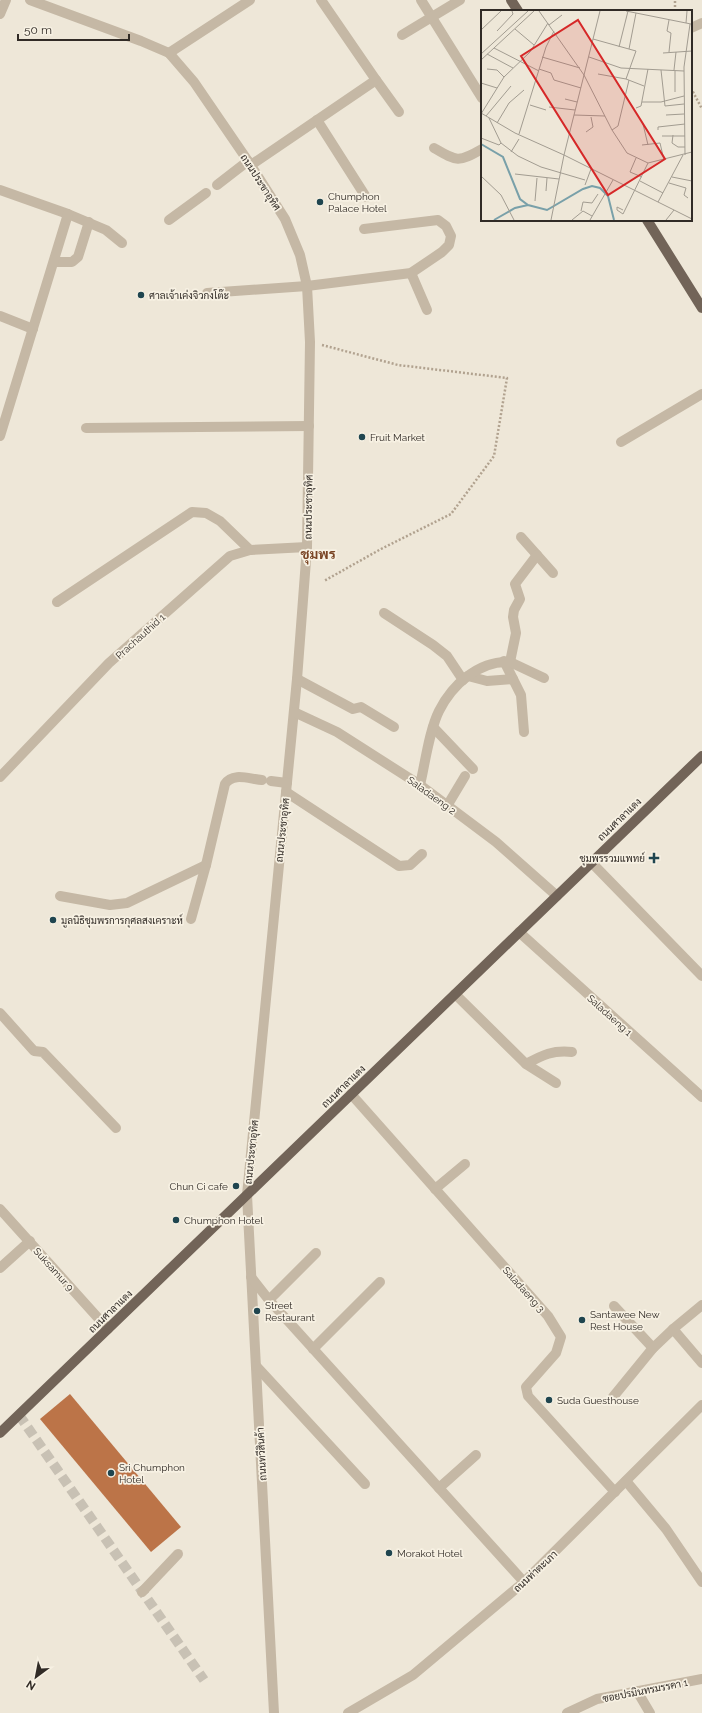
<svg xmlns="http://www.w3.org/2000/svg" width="702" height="1713" font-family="Raleway,Sarabun,sans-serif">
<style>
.building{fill:#bc7448}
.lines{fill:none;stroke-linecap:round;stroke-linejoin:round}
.minor-tunnel{stroke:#c8c1b4;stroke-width:10;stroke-dasharray:10 5;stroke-linecap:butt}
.path{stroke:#b1a28f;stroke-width:2.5;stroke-dasharray:2 2;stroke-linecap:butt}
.minor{stroke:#c5b8a5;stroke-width:10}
.major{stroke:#726458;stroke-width:10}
.poi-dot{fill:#1f454f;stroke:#f7f1e3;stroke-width:1.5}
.labels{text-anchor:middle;stroke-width:3.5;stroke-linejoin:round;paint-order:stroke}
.street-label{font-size:10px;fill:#312b26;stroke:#f7f1e3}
.poi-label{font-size:10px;fill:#312b26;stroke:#f7f1e3;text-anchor:start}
.district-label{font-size:14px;font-weight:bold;fill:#7a4525;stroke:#f7f1e3}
.inset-river{fill:none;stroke:#79a0a9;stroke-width:2}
.inset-road{fill:none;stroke:#a29c91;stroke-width:1}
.view{fill:#d62828;fill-opacity:0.15;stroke:#d62828;stroke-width:2}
.inset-edge{fill:none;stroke:#312b26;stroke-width:2}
</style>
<rect width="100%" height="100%" fill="#eee7d8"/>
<polygon class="building" points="70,1394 181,1527 151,1552 40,1419"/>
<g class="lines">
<polyline class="minor-tunnel" points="19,1415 204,1680"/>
<g class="path">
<polyline points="675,11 675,0"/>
<polyline points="691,88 702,109"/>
<polyline points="322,345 398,365 507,378 494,456 451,514 381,549 324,581"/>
</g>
<g class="minor">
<polyline points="30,0 141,41 169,53 194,82 248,161 285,219 300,255 307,286 310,342 307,547 297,679 247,1195 274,1713"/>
<polyline points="421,0 482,98"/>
<polyline points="0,14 6,0"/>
<polyline points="691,28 702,23"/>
<polyline points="402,35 460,0"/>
<polyline points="169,53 250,0"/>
<polyline points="376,80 399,112"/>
<polyline points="317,120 366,197"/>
<path d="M434,148C456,161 458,163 482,149"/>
<polyline points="251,165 376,80 321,0"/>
<polyline points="217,185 248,161"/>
<polyline points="0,190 68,214 106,230 122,243"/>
<polyline points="169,220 206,193"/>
<polyline points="54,262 72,262 78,257 89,222"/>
<polyline points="411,273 427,310"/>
<polyline points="207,293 307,286 411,273 442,252 449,245 451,236 446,226 438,220 364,229"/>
<polyline points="0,316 33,329"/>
<polyline points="86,428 309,426"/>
<polyline points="0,436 68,214"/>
<polyline points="621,442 702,394"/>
<polyline points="521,537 553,573"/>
<polyline points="57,602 192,512 206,513 220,521 250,550"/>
<polyline points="384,613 433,645 447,656 463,680"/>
<polyline points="504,661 521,695 524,732"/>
<polyline points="510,662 516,633 513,617 514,610 520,599 515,584 537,555"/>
<polyline points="468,676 487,681 513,679"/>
<polyline points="297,679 353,709 361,707 394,727"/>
<polyline points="294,712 337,732 420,785 496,842 557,896"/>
<polyline points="433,727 473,769"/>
<polyline points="0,777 109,663 230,556 250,550 307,547"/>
<polyline points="271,781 287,783"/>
<path d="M420,785C425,764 429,731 439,711C452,685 479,660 510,662L544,678"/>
<polyline points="286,792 399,866 410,865 422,854"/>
<polyline points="447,806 465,776"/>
<polyline points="591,862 702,976"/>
<polyline points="60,896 110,905 127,903 206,865"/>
<path d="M191,919L206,865L225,784C233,772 249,779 262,780"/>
<polyline points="519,932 702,1097"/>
<polyline points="455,994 526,1064 556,1083"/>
<polyline points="0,1013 34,1051 43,1052 116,1128"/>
<path d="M526,1064C543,1055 552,1050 572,1052"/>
<polyline points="351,1094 548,1316 561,1337 556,1353 526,1387 528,1396 615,1492"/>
<polyline points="435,1189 465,1164"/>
<polyline points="0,1209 108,1329"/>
<polyline points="0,1268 30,1241"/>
<polyline points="251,1277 269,1300 524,1582"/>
<polyline points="269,1300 316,1253"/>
<polyline points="614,1306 653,1348"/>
<polyline points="673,1329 702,1363"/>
<polyline points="313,1349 380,1282"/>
<polyline points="256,1366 365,1484"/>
<polyline points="613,1397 653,1348 673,1329 702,1305"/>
<polyline points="626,1481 666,1529 702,1582"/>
<polyline points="439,1488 476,1455"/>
<polyline points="142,1592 178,1554"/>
<polyline points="637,1691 650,1713"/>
<polyline points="348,1713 413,1675 524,1582 702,1405"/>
<polyline points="567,1713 597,1699 702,1679"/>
</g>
<g class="major">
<polyline points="511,0 518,11"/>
<polyline points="647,220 702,308"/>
<polyline points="0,1433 702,756"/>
</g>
</g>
<g class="poi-dot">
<circle cx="320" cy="202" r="4"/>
<circle cx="141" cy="295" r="4"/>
<circle cx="362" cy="437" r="4"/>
<path d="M652 852h4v4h4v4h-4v4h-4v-4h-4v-4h4z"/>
<circle cx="53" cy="920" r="4"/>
<circle cx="236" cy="1186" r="4"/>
<circle cx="176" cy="1220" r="4"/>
<circle cx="257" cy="1311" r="4"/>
<circle cx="582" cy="1320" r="4"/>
<circle cx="549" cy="1400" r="4"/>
<circle cx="111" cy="1473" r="4"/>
<circle cx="389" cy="1553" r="4"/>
</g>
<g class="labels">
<g class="street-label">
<text transform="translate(261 182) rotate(57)" y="4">ถนนประชาอุทิศ</text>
<text transform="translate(308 507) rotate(-89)" y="4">ถนนประชาอุทิศ</text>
<text transform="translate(140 636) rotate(-42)" y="4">Prachauthid 1</text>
<text transform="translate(432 795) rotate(36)" y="4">Saladaeng 2</text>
<text transform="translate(619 819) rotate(-44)" y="4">ถนนศาลาแดง</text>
<text transform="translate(282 830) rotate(-84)" y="4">ถนนประชาอุทิศ</text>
<text transform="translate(610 1015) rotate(42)" y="4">Saladaeng 1</text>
<text transform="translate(343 1086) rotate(-44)" y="4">ถนนศาลาแดง</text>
<text transform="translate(251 1152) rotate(-84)" y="4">ถนนประชาอุทิศ</text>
<text transform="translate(54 1269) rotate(48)" y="4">Suksamur 9</text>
<text transform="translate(524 1289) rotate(48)" y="4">Saladaeng 3</text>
<text transform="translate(110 1311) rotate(-44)" y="4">ถนนศาลาแดง</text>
<text transform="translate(261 1454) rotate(-93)" y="4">ถนนทวีสินค้า</text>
<text transform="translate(535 1571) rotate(-43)" y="4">ถนนท่าตะเภา</text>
<text transform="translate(645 1690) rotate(-11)" y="4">ซอยปรมินทรมรรคา 1</text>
</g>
<g class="poi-label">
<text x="328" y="200">Chumphon<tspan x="328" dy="12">Palace Hotel</tspan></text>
<text x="149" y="299">ศาลเจ้าเค่งจิวกงโต๊ะ</text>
<text x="370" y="441">Fruit Market</text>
<text x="645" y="862" text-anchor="end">ชุมพรรวมแพทย์</text>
<text x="61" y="924">มูลนิธิชุมพรการกุศลสงเคราะห์</text>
<text x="228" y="1190" text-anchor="end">Chun Ci cafe</text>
<text x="184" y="1224">Chumphon Hotel</text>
<text x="265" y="1309">Street<tspan x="265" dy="12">Restaurant</tspan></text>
<text x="590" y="1318">Santawee New<tspan x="590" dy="12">Rest House</tspan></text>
<text x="557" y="1404">Suda Guesthouse</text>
<text x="119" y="1471">Sri Chumphon<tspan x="119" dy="12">Hotel</tspan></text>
<text x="397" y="1557">Morakot Hotel</text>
</g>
<g class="district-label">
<text x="318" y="559">ชุมพร</text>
</g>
</g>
<g transform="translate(481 10)">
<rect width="211" height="211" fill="#eee7d8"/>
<path class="inset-river" d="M0,134L22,147L39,189L47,195L66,200L102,179L111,176L119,178L127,186L133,210M13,210L34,198L47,195"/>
<path class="inset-road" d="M58,1L103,65L131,120L146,143L167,153L211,142M119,1L83,145L211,209M145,1L210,14M205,13L206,1M68,15L81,5M34,19L53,35M0,20L20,1M16,21L32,4L31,1M112,29L155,41L145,69L163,76M138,37L147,1M13,38L58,61M148,39L155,3M188,42L190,23L186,21L188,10M182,43L211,41M0,44L47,1M6,44L32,58M61,47L99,58M108,47L140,58L203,61M0,50L53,1M6,59L16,60L23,67M58,59L70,63L73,70L100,78M180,60L184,96M193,60L195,42M194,61V82M117,64L145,69M0,73L16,78M84,89L96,92M161,92H180L203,86M49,95L65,100M184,96L203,94M68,97L94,100M155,98L160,96L167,59M0,103L34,123L83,145L70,210M0,104L23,67L49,42L67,13M93,105L124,106M185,105L203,104M5,106L30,76M8,108L20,133L37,146L60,157L104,170M16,113L28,93L43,80M162,114L167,135M131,120L137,116L148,70M177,120V117L204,114M105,122L112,117L110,107M38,124L65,37L73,21M192,125L191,133L197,137H204M181,126H204M0,128L18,135L20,133M161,135L179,133L183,150M30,142L38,129M204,145L203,57L209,14M155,148L149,162L161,167M34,164L78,169M0,166L20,185L33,210M191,167L211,171M159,171L182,183M188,173L205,178L203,185L207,188M104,175L110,159M65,181L66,168M54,191L56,168M177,192L202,145M142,200L136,197V200L142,204L167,153M100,201L102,192L111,193L117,184M91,210L102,201L111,206M109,210L132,170M185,210L193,200"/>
<path class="view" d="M97,10L184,149L127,185L40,46Z"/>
<rect width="211" height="211" class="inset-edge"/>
</g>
<g transform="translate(36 1677) rotate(212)" stroke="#f7f1e3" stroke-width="3" paint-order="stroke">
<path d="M0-3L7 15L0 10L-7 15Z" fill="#312b26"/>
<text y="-6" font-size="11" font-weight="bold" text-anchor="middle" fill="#312b26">N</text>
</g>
<path d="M18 34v6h111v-6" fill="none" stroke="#312b26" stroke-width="2"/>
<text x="24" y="34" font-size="12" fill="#312b26" stroke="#f7f1e3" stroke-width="3" paint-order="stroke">50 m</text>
</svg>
